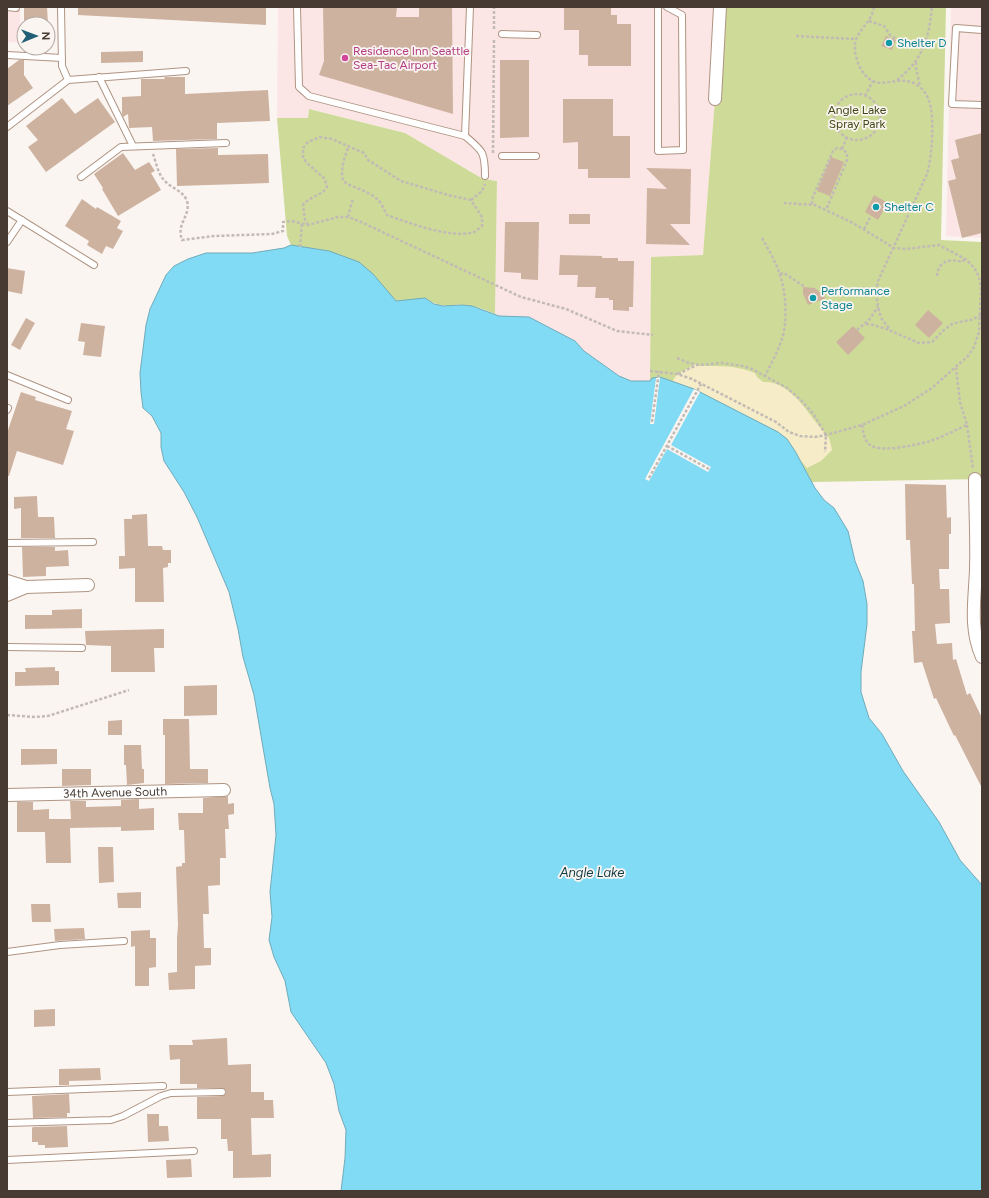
<svg xmlns="http://www.w3.org/2000/svg" width="989" height="1198" font-family="Figtree,sans-serif">
<style>
.commercial{fill:#fce6e5}
.green{fill:#cedb98}
.sand{fill:#f6ecc7}
.water{fill:#82dbf4;stroke:#70abba}
.pier{fill:#fbf5f1}
.building{fill:#ceb2a0}
.lines{fill:none;stroke-linecap:round;stroke-linejoin:round}
.service-casing{stroke:#af9482;stroke-width:8}
.minor-casing{stroke:#af9482;stroke-width:14}
.path{stroke:#c2bab5;stroke-width:2.5;stroke-dasharray:3 2;stroke-linecap:butt}
.service{stroke:#fff;stroke-width:6}
.minor{stroke:#fff;stroke-width:12}
.culture-dot{fill:#0f9aa8;stroke:#fbf5f1;stroke-width:1.5}
.hotel-dot{fill:#d1479c;stroke:#fbf5f1;stroke-width:1.5}
.labels{text-anchor:middle;stroke-width:3.5;stroke-linejoin:round;paint-order:stroke}
.culture-label{font-size:12px;fill:#0d838f;stroke:#fbf5f1;text-anchor:start}
.hotel-label{font-size:12px;fill:#b23c85;stroke:#fbf5f1;text-anchor:start}
.park-label{font-size:12px;fill:#414916;stroke:#fbf5f1}
.street-label{font-size:12px;fill:#463a33;stroke:#fbf5f1}
.water-label{font-size:13px;font-style:italic;fill:#103a45;stroke:#fbf5f1}
</style>
<rect width="100%" height="100%" fill="#fbf5f1"/>
<g class="commercial">
<polygon points="7,7 20,7 21,43 7,42"/>
<polygon points="278,7 720,7 715,99 703,255 651,258 650,381 631,381 619,376 584,351 575,341 517,316 499,316 495,314 497,181 483,179 405,133 309,109 308,118 277,118"/>
<polygon points="951,7 982,7 982,238 946,236"/>
</g>
<g class="green">
<polygon points="720,7 946,7 941,240 982,242 982,479 812,482 795,451 693,389 660,377 650,381 651,257 703,255 715,99"/>
<path d="M309,109L405,133L483,179L497,181L495,314C488,311 479,307 471,306C451,302 444,311 425,298L396,301L384,289L329,251L291,245L287,236L277,118H308Z"/>
</g>
<path class="sand" d="M696,364L698,366C718,366 736,365 755,373L757,377L763,382C786,380 803,405 815,421C819,427 825,432 829,438C830,441 831,446 832,450L821,461L807,468L801,461L795,451L778,432L700,392L672,382L677,374Z"/>
<polygon class="water" points="291,245 329,251 359,262 373,274 396,301 425,298 434,304 443,306 462,305 472,306 499,316 529,317 575,341 584,351 619,376 631,381 650,381 652,378 660,377 694,389 778,432 787,439 795,451 815,488 824,500 834,508 848,531 855,561 863,581 867,604 867,624 861,672 861,692 869,718 882,734 903,771 939,822 960,860 982,885 982,1191 341,1191 345,1158 346,1130 339,1111 334,1084 326,1063 291,1012 285,981 274,957 269,940 272,917 270,892 276,835 274,804 270,788 254,695 243,657 238,629 229,592 197,517 184,492 164,461 161,447 161,433 152,416 143,408 141,392 140,373 146,325 150,309 166,275 174,266 188,259 206,253 252,253 284,248"/>
<g class="pier">
<polygon points="660,377 654,424 650,424 656,378"/>
<polygon points="694,389 700,392 671,445 711,467 708,472 667,449 649,481 645,479"/>
</g>
<g class="building">
<polygon points="24,7 47,7 48,24 24,24"/>
<polygon points="78,7 266,7 266,25 78,15"/>
<polygon points="323,7 397,7 396,17 419,17 419,7 452,7 453,114 319,75 324,61"/>
<polygon points="564,7 611,7 611,15 617,15 617,24 631,24 631,66 588,66 588,55 579,55 579,30 564,30"/>
<polygon points="886,36 896,40 892,50 881,46"/>
<polygon points="143,51 143,62 101,63 101,52"/>
<polygon points="19,60 24,60 24,75 33,88 7,106 7,69"/>
<polygon points="500,60 529,60 529,137 500,138"/>
<polygon points="164,77 185,77 185,94 268,90 270,121 217,123 217,139 153,141 152,127 129,128 128,114 123,117 122,114 122,97 141,96 141,79 165,79"/>
<polygon points="62,98 75,114 98,98 115,122 46,172 28,147 38,140 26,126"/>
<polygon points="563,99 613,99 613,136 630,136 630,178 588,178 588,169 578,169 578,142 563,143"/>
<polygon points="982,133 982,233 962,238 948,181 956,179 951,160 959,158 955,140"/>
<polygon points="218,148 218,155 268,154 269,183 177,186 176,149"/>
<polygon points="123,153 135,170 149,162 155,171 151,173 161,190 118,216 102,189 103,188 94,174"/>
<polygon points="831,157 844,162 830,196 817,191"/>
<polygon points="646,168 691,169 690,224 670,224 690,245 646,244 647,188 667,189"/>
<polygon points="874,195 888,203 878,220 865,212"/>
<polygon points="82,199 96,209 97,207 121,221 117,228 123,231 113,249 106,246 102,254 87,245 89,241 65,226"/>
<rect x="569" y="214" width="21" height="10"/>
<polygon points="505,222 539,222 538,280 521,279 521,273 504,272"/>
<polygon points="560,255 602,256 602,258 618,258 618,261 634,261 633,307 629,307 629,311 613,310 613,300 609,300 609,298 595,298 596,287 577,287 578,275 559,275"/>
<polygon points="7,268 25,271 22,294 7,291"/>
<polygon points="803,287 815,288 826,298 808,305 803,294"/>
<polygon points="928,310 943,323 929,338 915,325"/>
<polygon points="26,318 35,323 20,350 11,345"/>
<polygon points="81,323 105,326 101,357 83,355 85,342 78,341"/>
<polygon points="853,326 865,338 848,355 836,342"/>
<polygon points="21,392 36,397 35,400 72,411 66,429 74,431 63,465 17,451 9,476 7,476 7,433"/>
<polygon points="905,484 946,485 947,518 951,517 951,534 949,534 949,569 939,569 940,589 949,589 950,623 935,624 937,644 952,643 953,660 956,659 967,695 970,693 982,718 982,788 955,735 954,736 936,698 934,699 922,662 914,663 912,631 915,631 914,584 912,584 910,540 906,540"/>
<polygon points="37,496 38,517 54,517 55,538 21,538 21,508 14,509 14,497"/>
<polygon points="147,514 148,546 162,546 163,550 171,550 171,563 168,563 168,567 163,568 164,602 135,602 135,568 119,569 119,556 125,556 124,519 132,519 132,515"/>
<polygon points="22,547 55,547 55,551 68,550 69,566 46,567 46,576 23,577"/>
<polygon points="82,609 82,628 25,629 25,615 52,615 52,610"/>
<polygon points="164,629 164,648 154,648 155,672 111,672 111,646 86,645 85,631"/>
<polygon points="55,667 55,671 59,671 59,685 15,686 15,672 26,672 25,668"/>
<polygon points="217,685 217,715 184,716 184,686"/>
<polygon points="163,719 189,719 190,769 208,769 208,783 165,784 165,735 163,735"/>
<polygon points="122,720 122,735 108,735 108,721"/>
<polygon points="124,745 141,745 142,769 144,769 144,783 127,785 126,765 124,765"/>
<polygon points="21,749 57,749 57,764 21,765"/>
<polygon points="62,769 91,769 91,785 62,786"/>
<polygon points="228,796 228,804 234,803 234,814 228,815 229,829 225,829 226,858 220,858 220,885 208,886 209,914 203,914 204,948 211,948 211,965 195,966 195,989 169,990 168,973 177,972 177,938 178,925 176,867 182,866 182,863 185,863 184,830 179,830 178,813 203,813 203,798"/>
<polygon points="139,799 139,809 154,808 154,830 121,831 121,827 70,828 71,863 46,863 45,832 17,832 17,802 33,802 33,810 49,809 49,819 71,819 70,801 86,801 86,807 121,806 121,800"/>
<polygon points="98,847 113,847 114,882 99,883"/>
<polygon points="141,892 141,908 118,908 117,893"/>
<polygon points="31,904 50,904 51,922 32,922"/>
<polygon points="84,928 85,939 55,941 54,929"/>
<polygon points="150,930 150,938 156,938 156,967 149,968 149,986 135,986 135,946 131,947 131,931"/>
<polygon points="55,1009 55,1026 34,1027 34,1010"/>
<polygon points="227,1038 228,1065 251,1064 251,1092 264,1092 264,1100 273,1100 274,1118 251,1118 252,1155 271,1154 271,1177 233,1178 233,1151 228,1151 227,1139 221,1139 221,1119 197,1119 197,1097 222,1096 226,1094 226,1090 222,1088 197,1088 197,1084 180,1084 180,1059 170,1060 169,1045 193,1045 192,1040"/>
<polygon points="100,1068 101,1080 69,1081 69,1085 59,1085 59,1069"/>
<polygon points="69,1094 70,1113 67,1113 67,1117 33,1118 32,1096"/>
<polygon points="147,1114 159,1114 159,1126 168,1126 169,1141 148,1142"/>
<polygon points="67,1126 68,1147 45,1148 45,1145 38,1145 38,1142 32,1142 32,1128 33,1127"/>
<polygon points="191,1159 192,1177 167,1178 166,1160"/>
</g>
<g class="lines">
<g class="service-casing">
<g id="service">
<polyline points="7,7 16,8"/>
<polyline points="297,7 299,87 309,96 465,136 470,7"/>
<polyline points="658,7 658,151 683,150 682,15 667,7"/>
<polyline points="982,30 956,28 952,104 982,105"/>
<polyline points="502,34 537,35"/>
<polyline points="7,55 62,58"/>
<polyline points="99,77 133,146"/>
<polyline points="68,80 186,71"/>
<polyline points="7,127 68,80 62,66 61,7"/>
<path d="M465,136C483,151 485,152 485,176"/>
<polyline points="502,156 536,156"/>
<polyline points="81,177 121,147 226,143"/>
<polyline points="7,211 94,265"/>
<polyline points="7,242 22,220"/>
<polyline points="7,375 68,400"/>
<polyline points="7,410 8,408"/>
<polyline points="7,543 93,542"/>
<polyline points="7,647 82,648"/>
<polyline points="7,952 60,945 124,941"/>
<polyline points="7,1092 163,1086"/>
<polyline points="7,1123 111,1120 123,1116 161,1096 171,1093 222,1092"/>
<polyline points="7,1160 194,1151"/>
</g>
</g>
<g class="minor-casing">
<g id="minor">
<polyline points="715,99 720,7"/>
<path d="M975,479C975,509 977,539 976,569C975,599 969,628 982,657"/>
<polyline points="7,581 26,587 88,585"/>
<polyline points="7,595 26,587"/>
<path id="s1" d="M7,795L224,790"/>
</g>
</g>
<g class="path">
<path d="M874,7C871,26 853,31 855,50C856,62 863,78 875,82C886,85 897,78 911,82C920,85 926,92 929,101C935,117 932,158 927,174L878,281L876,292L878,307L881,318L891,331L919,343L932,342L943,331L952,324L959,322L971,320L981,315"/>
<polyline points="869,21 884,26 890,35 902,43 915,43 924,47"/>
<polyline points="494,29 494,7"/>
<polyline points="796,36 856,39"/>
<polyline points="916,62 916,68 920,86"/>
<path d="M897,80C923,60 929,38 932,7"/>
<circle cx="857" cy="117" r="23"/>
<polyline points="865,96 873,81"/>
<polyline points="842,149 847,137"/>
<polyline points="493,153 494,38"/>
<path d="M153,154C156,162 158,174 164,180C170,188 183,190 187,201C191,216 176,223 182,240L214,236L272,234L283,231V222L292,221L308,225L338,217H348L359,221L521,297L566,309L617,331L653,335"/>
<polyline points="471,200 482,191 485,184"/>
<polyline points="812,204 812,199 833,151 837,148 842,149 847,153 847,160 826,210"/>
<polyline points="348,217 353,198"/>
<path d="M308,225L305,220L303,205C310,196 322,196 327,187L325,179L307,163L303,158V148L308,142L320,137L332,139L364,153L368,160L401,181L448,195L471,200L482,217V226C479,228 477,231 474,232C451,239 409,223 387,215C384,210 382,204 379,201C369,190 354,189 343,181C340,168 345,157 349,145"/>
<polyline points="864,229 871,216"/>
<path d="M762,238C768,249 775,260 779,272C786,290 788,320 782,339C778,351 771,364 765,376"/>
<polyline points="300,247 302,223"/>
<polyline points="780,274 784,273 805,287"/>
<path d="M937,276C938,261 950,258 962,262L965,259"/>
<polyline points="866,324 873,325 890,330"/>
<polyline points="857,330 869,320 878,307"/>
<polyline points="677,358 689,363 699,365 722,363 743,366 752,369 787,388 801,400 814,415 826,435 825,452"/>
<polyline points="650,371 677,374 692,379 776,422 789,432 800,436 815,437 826,435 862,425 904,406 932,388 968,356 974,347 979,332 981,288 979,277 975,269 967,260 939,245 906,249 894,248 853,223 815,205 784,203"/>
<polyline points="678,374 697,365"/>
<polyline points="652,422 659,371"/>
<path d="M862,425C863,431 864,441 870,445C880,453 917,445 930,441C943,437 955,430 967,425L960,402L956,368"/>
<polyline points="967,425 973,469"/>
<polyline points="667,446 709,469"/>
<polyline points="649,478 701,384"/>
<polyline points="7,715 35,717 48,716 129,690"/>
</g>
<use href="#service" class="service"/>
<use href="#minor" class="minor"/>
</g>
<g class="culture-dot">
<circle cx="889" cy="43" r="4"/>
<circle cx="876" cy="207" r="4"/>
<circle cx="813" cy="298" r="4"/>
</g>
<circle class="hotel-dot" cx="345" cy="58" r="4"/>
<g class="labels">
<g class="culture-label">
<text x="897" y="47">Shelter D</text>
<text x="884" y="211">Shelter C</text>
<text x="821" y="295">Performance<tspan x="821" dy="14">Stage</tspan></text>
</g>
<g class="hotel-label">
<text x="353" y="55">Residence Inn Seattle<tspan x="353" dy="14">Sea-Tac Airport</tspan></text>
</g>
<g class="park-label">
<text x="857" y="114">Angle Lake<tspan x="857" dy="14">Spray Park</tspan></text>
</g>
<g class="street-label">
<text dy="4" stroke="none"><textPath href="#s1" startOffset="108">34th Avenue South</textPath></text>
</g>
<g class="water-label">
<text x="592" y="877">Angle Lake</text>
</g>
</g>
<rect width="989" height="1198" fill="none" stroke="#463a33" stroke-width="16"/>
<g transform="translate(36 36) rotate(89)"><circle r="19" fill="#fbf5f1" stroke="#b3aaa5"/>
<path d="M0-3L7 15L0 10L-7 15Z" fill="#205f75"/>
<text y="-6" font-size="11" font-weight="bold" text-anchor="middle" fill="#463a33">N</text>
</g>
</svg>
